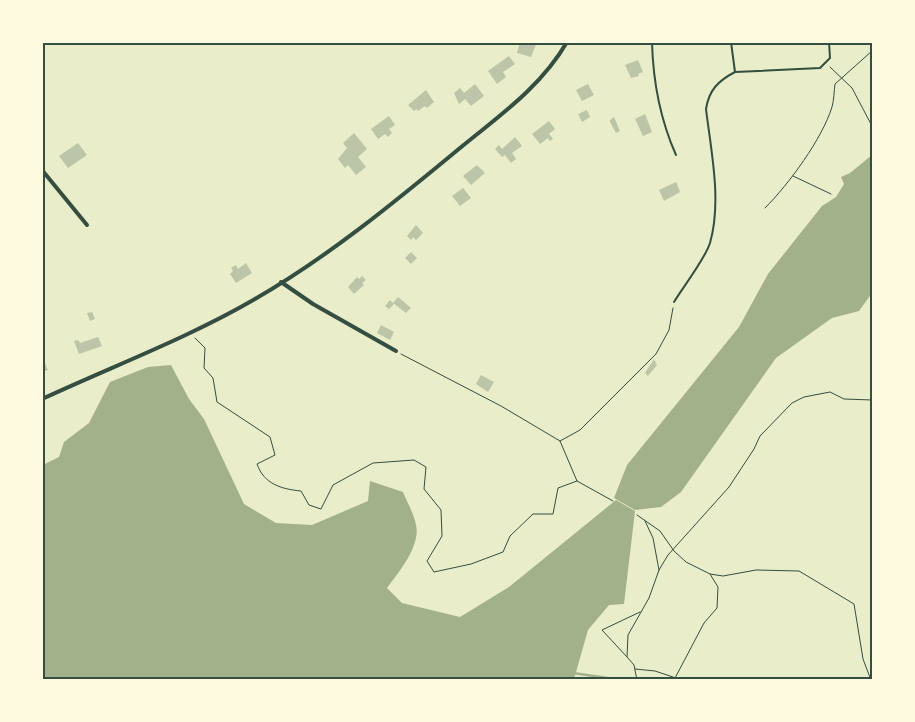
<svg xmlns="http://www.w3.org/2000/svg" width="915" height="722" font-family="Signika,sans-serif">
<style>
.water{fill:#a3b18a}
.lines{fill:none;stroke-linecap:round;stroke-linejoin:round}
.stream{stroke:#a3b18a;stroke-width:2.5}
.building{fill:#bcc5a7}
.path{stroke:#344e41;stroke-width:1}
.service{stroke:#344e41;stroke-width:2}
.minor{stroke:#344e41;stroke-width:4}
.neatline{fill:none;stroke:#344e41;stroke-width:2}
</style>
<rect width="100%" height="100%" fill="#e9edc9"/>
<g class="water">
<polygon points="872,155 872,293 859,311 832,318 776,358 681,492 661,507 635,510 614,498 627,465 739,327 768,274 822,206 836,197 844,184 841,177 850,173"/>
<path d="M171,365L189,399L204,419L244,504L276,523L312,525L368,501L370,481L403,492C407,502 414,514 416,525C421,546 398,573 387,588L402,603L460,617L509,587L616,500L635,511L624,604L609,605L588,630L574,679H43V465L59,457L64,442L89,423L110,382L148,367Z"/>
</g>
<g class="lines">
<polyline class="stream" points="573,673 621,680"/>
</g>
<g class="building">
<polygon points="520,42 537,42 531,57 517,53"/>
<polygon points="509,56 515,64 503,72 506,77 497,84 488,71"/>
<polygon points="638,60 643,72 638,74 639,76 631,78 625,65"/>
<polygon points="475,84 484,96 471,106 465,99 459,104 454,93 460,88 464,93"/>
<polygon points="588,84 594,95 582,101 576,90"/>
<polygon points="426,90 434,102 427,108 425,106 418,111 417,109 414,111 408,105"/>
<polygon points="587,110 590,117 582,122 578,114"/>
<polygon points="645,114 652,132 643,136 635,119"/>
<polygon points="389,116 395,125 389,129 392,133 388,137 385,134 378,139 371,129"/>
<polygon points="614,117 620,131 616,133 610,122 610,120"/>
<polygon points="549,121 555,129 549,134 553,139 550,141 548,138 540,144 532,134"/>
<polygon points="354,133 367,149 358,157 366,167 356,175 348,165 345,168 338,159 347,148 343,143"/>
<polygon points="515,137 522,146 512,153 516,159 511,163 505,155 502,157 495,149 499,145 502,149"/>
<polygon points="78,143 87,155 68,168 59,156"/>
<polygon points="477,165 485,173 471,185 463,176"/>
<polygon points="676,182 680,192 664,201 659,190"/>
<polygon points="463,188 471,198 460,206 452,196"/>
<polygon points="416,225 423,233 416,240 413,237 411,240 407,236"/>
<polygon points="411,252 417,258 411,264 405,258"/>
<polygon points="246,263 252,273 236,283 230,274 233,271 231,268 236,265 238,269"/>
<polygon points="362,276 366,280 362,283 364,285 354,294 348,287 357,277 359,279"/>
<polygon points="398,297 411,308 406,313 393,303"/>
<polygon points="390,300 394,304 389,309 385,306"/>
<polygon points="92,312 95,319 90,321 87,313"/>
<polygon points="381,325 394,332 390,340 377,333"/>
<polygon points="98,337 102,346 79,354 74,341 78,340 80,343"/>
<polygon points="42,357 48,370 42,372"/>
<polygon points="654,359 657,365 648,376 645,373"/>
<polygon points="481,375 494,382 488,392 476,384"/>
</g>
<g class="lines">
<g class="path">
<polyline points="830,67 852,88 872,126"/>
<polyline points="793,176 831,194"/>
<path d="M765,208C789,184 822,139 832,107C834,100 834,91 835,84L872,51"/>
<path d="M195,338L205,348L204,368L213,378L217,402L270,437L275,455L257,464C264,484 281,489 301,491L309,505L321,509L333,485L373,463L414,460L426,467L424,489L441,510L442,536L427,561L434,572L471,564L503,552L510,536L533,514H553L558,488L577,481"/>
<polyline points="401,354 501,406 560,441 577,481 613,501"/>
<polyline points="560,441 580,430 656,354 669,330 673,308"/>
<polyline points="637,515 660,531 674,551 686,562 710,574 723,576 756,570 799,571 854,604 863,659 871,680"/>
<polyline points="645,521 653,538 659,570"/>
<polyline points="627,657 602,630 640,612"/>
<polyline points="635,669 655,671 673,677"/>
<polyline points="637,680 634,665 627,657 628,635 649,598 659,570 668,555 729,487 754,449 760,436 792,403 804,397 830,392 844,399 872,400"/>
<polyline points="674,680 704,623 717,608 718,587 710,574"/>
</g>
<g class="service">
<path d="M652,42C653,82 660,119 676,155"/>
<polyline points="731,42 735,72 820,68 830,58 829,42"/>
<path d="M674,302C683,287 705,259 710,243C722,201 711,151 706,109C709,90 718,81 735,72"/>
</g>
<g class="minor">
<polyline points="42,170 87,225"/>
<polyline points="281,282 313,304 396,351"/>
<path d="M42,399C113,366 188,338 255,299C328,257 396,201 460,148C499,116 541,87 567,42"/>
</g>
</g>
<rect width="915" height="722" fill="none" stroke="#fefae0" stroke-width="88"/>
<rect x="44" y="44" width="827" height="634" class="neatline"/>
</svg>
